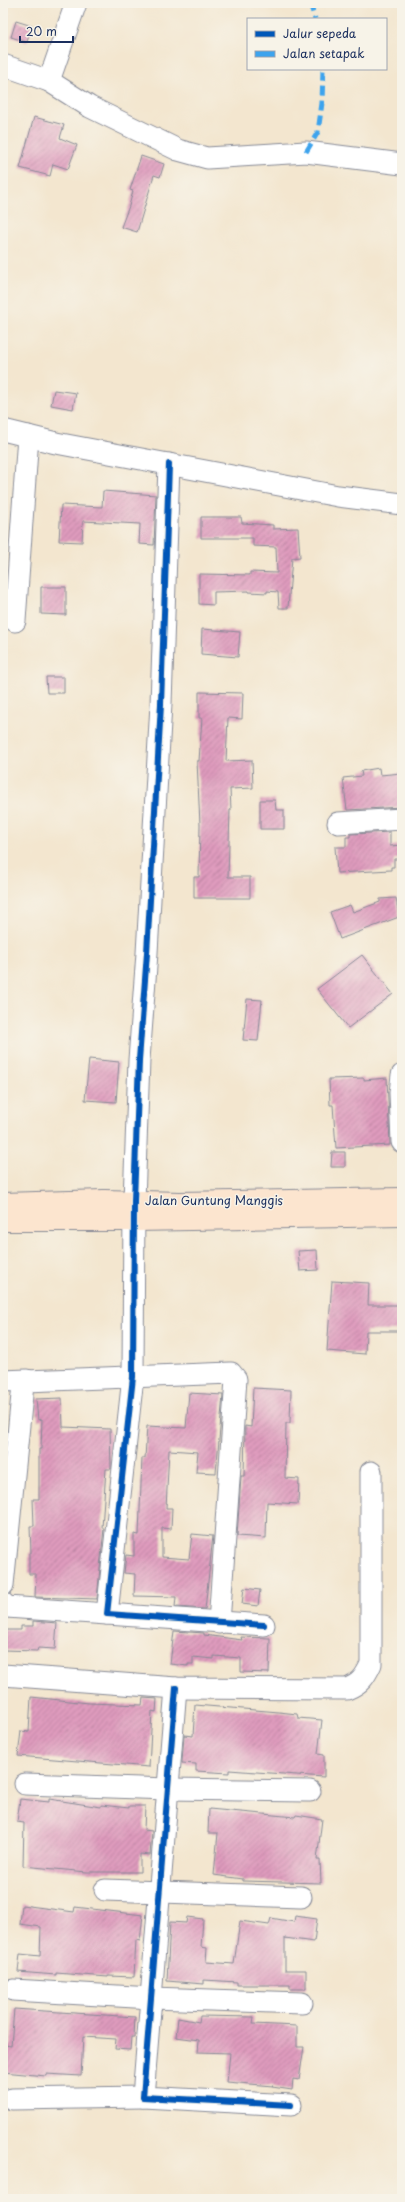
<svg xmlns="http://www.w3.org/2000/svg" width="405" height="2202" font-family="'Playpen Sans',sans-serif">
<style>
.building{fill:url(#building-hatch)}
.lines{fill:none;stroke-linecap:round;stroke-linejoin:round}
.street-casing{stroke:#878a96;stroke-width:23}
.secondary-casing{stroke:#878a96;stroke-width:24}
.street{stroke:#fff;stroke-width:21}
.secondary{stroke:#fce5cf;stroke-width:22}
.quiet{stroke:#3da3ed;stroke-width:5;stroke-dasharray:10 5;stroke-linecap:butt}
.cycleway-casing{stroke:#f7f3e8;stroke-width:8}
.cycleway{stroke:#0057b8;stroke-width:6}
.labels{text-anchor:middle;stroke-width:3;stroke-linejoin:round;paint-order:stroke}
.street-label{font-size:12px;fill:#1b2f5e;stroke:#f7f3e8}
</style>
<defs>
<pattern id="building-hatch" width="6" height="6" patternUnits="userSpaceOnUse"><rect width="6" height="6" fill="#df9bbd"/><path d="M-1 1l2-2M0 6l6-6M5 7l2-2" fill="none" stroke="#b47f9d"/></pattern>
</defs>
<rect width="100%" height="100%" fill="#f7f3e8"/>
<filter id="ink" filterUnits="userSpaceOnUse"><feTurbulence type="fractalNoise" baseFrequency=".025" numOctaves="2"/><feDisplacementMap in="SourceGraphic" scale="8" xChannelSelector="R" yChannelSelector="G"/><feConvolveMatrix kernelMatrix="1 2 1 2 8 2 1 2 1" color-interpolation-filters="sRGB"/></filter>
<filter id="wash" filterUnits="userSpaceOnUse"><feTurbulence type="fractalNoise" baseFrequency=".012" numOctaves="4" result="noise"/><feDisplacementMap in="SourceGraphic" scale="16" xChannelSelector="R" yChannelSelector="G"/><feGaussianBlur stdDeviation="0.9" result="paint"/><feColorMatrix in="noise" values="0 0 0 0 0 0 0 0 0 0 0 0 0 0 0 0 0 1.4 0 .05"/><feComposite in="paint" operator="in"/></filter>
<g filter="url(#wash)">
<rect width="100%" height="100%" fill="#f3e6cf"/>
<g id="blocks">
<g class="building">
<polygon points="16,21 32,26 27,42 11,37"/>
<polygon points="34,117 64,125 60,138 77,145 68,169 53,164 50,176 20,168"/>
<polygon points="141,156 164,164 160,177 154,175 137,232 121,227 129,206 133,191 130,190"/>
<polygon points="54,390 76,393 73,409 51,405"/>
<polygon points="103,491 156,495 154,545 139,544 140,524 83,521 82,542 59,541 61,505 102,507"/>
<polygon points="201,517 241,517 242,523 273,525 273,529 298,528 300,557 292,558 288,608 279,608 278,592 267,591 267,593 249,592 249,591 214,592 214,605 199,604 199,574 250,575 250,572 277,573 276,547 253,546 253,538 201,538"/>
<polygon points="41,587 66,587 66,615 41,614"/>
<polygon points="202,629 240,632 238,657 201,654"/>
<polygon points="46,677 64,677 64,693 47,693"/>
<polygon points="199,692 243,693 242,719 228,718 226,761 252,760 253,788 230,789 231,810 230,810 228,877 250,877 250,898 194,898 194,877 199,877 200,825 197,761 199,761 202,718 199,718"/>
<polygon points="379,768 380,775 402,773 402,807 347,810 343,778 362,776 361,771"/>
<polygon points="260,800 275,800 276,810 284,810 284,829 260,829"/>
<polygon points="390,832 390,846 402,845 402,859 394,859 394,867 391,867 391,870 337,873 335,847 346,847 346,837 350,837 350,834"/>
<polygon points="396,898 399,917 340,939 330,912 350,905 353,912 380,902 380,899"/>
<polygon points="362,955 393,994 348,1028 317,989"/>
<polygon points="247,999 262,1000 258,1041 243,1040"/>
<polygon points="89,1059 119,1062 116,1102 85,1100"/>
<polygon points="364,1078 364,1080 387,1078 390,1145 336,1148 333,1105 330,1105 329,1079"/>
<polygon points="332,1152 345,1152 345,1167 331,1167"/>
<polygon points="317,1250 318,1270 300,1271 298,1251"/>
<polygon points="332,1281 369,1283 368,1305 402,1305 402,1331 366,1331 365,1354 327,1351"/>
<polygon points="253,1388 291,1390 290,1423 286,1423 285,1478 299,1479 298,1504 267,1502 266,1538 237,1536 241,1476 244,1476 245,1426 251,1427"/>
<polygon points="189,1393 223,1395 216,1473 196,1472 198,1452 169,1450 166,1508 172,1508 171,1529 162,1528 162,1557 189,1559 192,1534 213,1536 205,1609 175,1607 176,1597 134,1596 135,1574 124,1573 126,1555 134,1556 134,1534 139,1535 142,1458 145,1458 147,1426 186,1428"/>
<polygon points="62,1398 63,1427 110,1429 111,1469 106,1469 102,1528 104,1528 97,1599 35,1597 36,1574 29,1574 29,1553 31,1553 30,1526 34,1526 33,1499 39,1499 39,1449 41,1449 42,1419 38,1420 36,1399"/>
<polygon points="244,1588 260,1590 258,1606 242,1604"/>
<polygon points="33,1621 57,1623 55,1649 38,1648 37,1651 3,1650 3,1630 21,1630 21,1626 33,1626"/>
<polygon points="174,1631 204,1633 204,1635 242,1640 241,1637 270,1638 269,1673 241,1672 241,1658 214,1656 214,1659 193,1657 193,1664 188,1664 188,1666 170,1664"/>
<polygon points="31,1697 89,1703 142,1705 143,1698 157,1699 156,1712 152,1711 149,1767 18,1756 21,1731 29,1732"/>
<polygon points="195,1705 279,1712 297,1714 298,1718 322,1720 318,1754 324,1755 324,1777 229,1770 229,1773 196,1771 196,1764 182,1763 182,1761 184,1735 193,1736"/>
<polygon points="20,1799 49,1802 49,1799 101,1807 101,1805 129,1808 129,1806 145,1806 144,1830 152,1831 150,1855 140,1854 140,1872 87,1872 23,1866 24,1823 17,1822"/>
<polygon points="209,1809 295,1817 296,1815 322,1819 317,1860 320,1860 321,1883 243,1881 243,1879 214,1875 218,1833 208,1833"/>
<polygon points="22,1905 74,1912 75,1907 143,1915 140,1941 136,1940 134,1977 108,1976 108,1977 56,1973 56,1975 18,1972 20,1954 40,1956 41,1927 20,1924"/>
<polygon points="295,1916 317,1919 314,1942 285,1938 285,1970 306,1970 306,1989 290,1989 290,1985 237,1985 237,1982 204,1980 204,1984 167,1981 170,1922 186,1923 187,1917 203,1919 201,1947 207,1948 206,1962 234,1964 240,1921 269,1925 271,1918 294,1922"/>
<polygon points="14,2009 135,2017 134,2037 131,2037 130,2050 115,2049 116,2039 83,2037 81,2076 46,2074 46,2076 3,2072 5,2045 11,2046"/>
<polygon points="200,2016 254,2017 253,2024 297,2026 297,2047 304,2047 299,2080 293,2079 292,2090 272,2087 273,2086 227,2082 230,2053 198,2052 199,2040 176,2037 178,2018 199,2022"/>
</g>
</g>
</g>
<g filter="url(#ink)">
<use href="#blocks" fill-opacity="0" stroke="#878a96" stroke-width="1"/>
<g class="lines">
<g class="street-casing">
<g id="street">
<polyline points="3,65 49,81 90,107 178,150 207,158 306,152 402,164"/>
<polyline points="49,81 76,3"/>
<polyline points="3,430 56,443 338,496 402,504"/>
<polyline points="169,464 161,704 147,953 139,1060 134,1201 133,1377 107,1614 264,1625"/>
<polyline points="15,621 28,436"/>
<polyline points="338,823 402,819"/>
<polyline points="402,1075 400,1093 402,1142"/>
<polyline points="3,1381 27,1380"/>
<polyline points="3,1585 23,1385 26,1381 231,1373 236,1379 219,1623"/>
<polyline points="3,1603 7,1607 107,1614"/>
<path d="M3,1675L176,1688L347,1689C360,1684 365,1677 371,1664V1472"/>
<polyline points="176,1688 143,2097 291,2105"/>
<polyline points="25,1784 168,1789 310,1791"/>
<polyline points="105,1890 301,1897"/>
<polyline points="13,1990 152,1998 302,2003"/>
<polyline points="12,2099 143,2097"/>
</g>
</g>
<g class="secondary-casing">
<g id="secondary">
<polyline points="3,1204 104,1201 180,1203 402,1199"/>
<polyline points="3,1220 135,1220 402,1215"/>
</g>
</g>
<use href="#street" class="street"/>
<use href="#secondary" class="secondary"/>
<g class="quiet">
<polyline points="310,3 315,19"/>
<polyline points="306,152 318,132 322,103 323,69"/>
</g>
<g class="cycleway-casing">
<g id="cycleway">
<polyline points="169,464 161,704 147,953 139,1060 134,1201 133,1377 107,1614 264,1625"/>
<polyline points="176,1688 143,2097 291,2105"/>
</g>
</g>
<use href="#cycleway" class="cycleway"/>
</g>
</g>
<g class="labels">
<g class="street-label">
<text x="214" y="1205">Jalan Guntung Manggis</text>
</g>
</g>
<rect width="405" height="2202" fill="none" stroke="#f7f3e8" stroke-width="16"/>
<rect x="247" y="18" width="140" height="52" fill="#f7f3e8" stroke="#9fa5b1"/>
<rect x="255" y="31" width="20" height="6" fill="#0057b8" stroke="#9fa5b1"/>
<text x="283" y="38" font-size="12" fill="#1b2f5e">Jalur sepeda</text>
<rect x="255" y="51" width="20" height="6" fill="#3da3ed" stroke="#9fa5b1"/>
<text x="283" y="58" font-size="12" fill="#1b2f5e">Jalan setapak</text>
<path d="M20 36v6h53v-6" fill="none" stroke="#1b2f5e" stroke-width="2"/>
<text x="26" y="36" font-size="12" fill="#1b2f5e" stroke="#f7f3e8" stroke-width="3" paint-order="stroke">20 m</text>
</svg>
